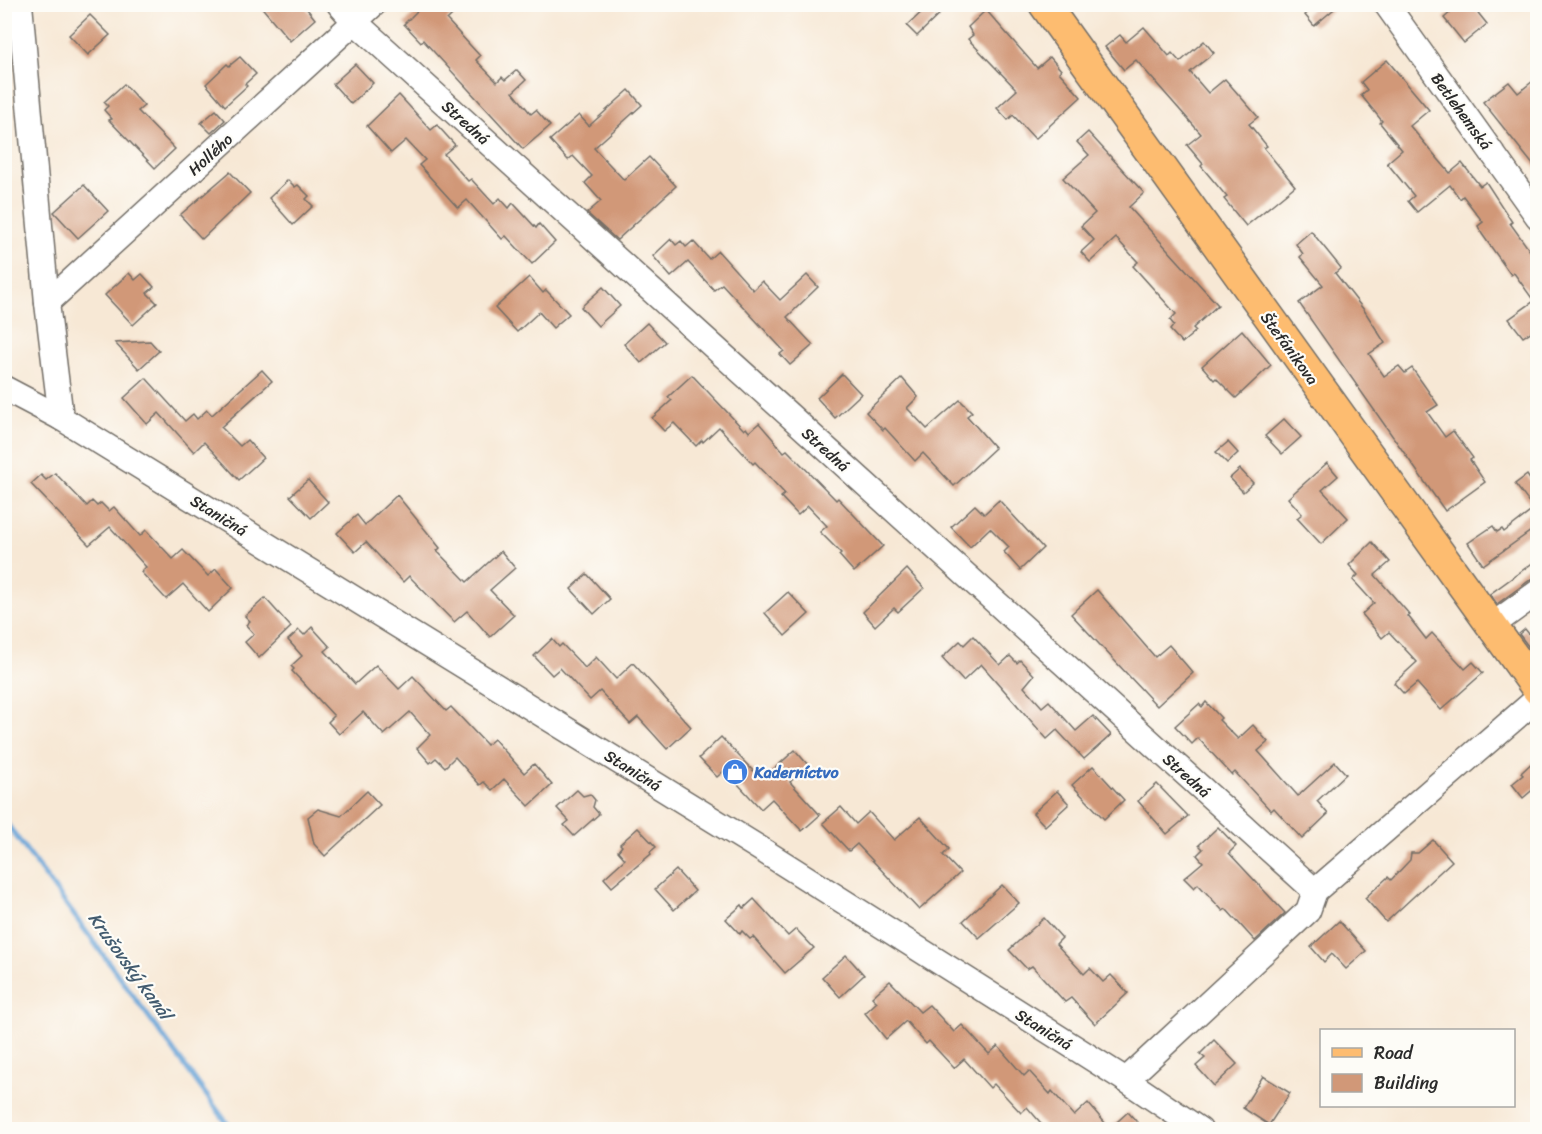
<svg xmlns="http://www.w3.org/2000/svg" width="1542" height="1134" font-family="Sriracha,sans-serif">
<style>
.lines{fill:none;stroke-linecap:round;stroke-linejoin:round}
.stream{stroke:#65a2d6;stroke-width:5}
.building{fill:#d19878}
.minor-casing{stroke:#726d66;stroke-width:27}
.major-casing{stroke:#726d66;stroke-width:33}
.minor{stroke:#fff;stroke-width:24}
.major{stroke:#fdbc70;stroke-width:30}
.labels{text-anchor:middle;stroke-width:4.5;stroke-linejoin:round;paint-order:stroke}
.street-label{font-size:16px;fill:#2b2b2b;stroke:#fdfcf7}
.shop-label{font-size:16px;font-weight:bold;fill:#366cbe;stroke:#fdfcf7;text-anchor:start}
.water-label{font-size:18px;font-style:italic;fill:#425b6f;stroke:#fdfcf7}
</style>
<rect width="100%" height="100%" fill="#fdfcf7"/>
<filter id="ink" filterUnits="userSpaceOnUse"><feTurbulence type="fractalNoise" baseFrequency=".0167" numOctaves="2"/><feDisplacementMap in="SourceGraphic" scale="12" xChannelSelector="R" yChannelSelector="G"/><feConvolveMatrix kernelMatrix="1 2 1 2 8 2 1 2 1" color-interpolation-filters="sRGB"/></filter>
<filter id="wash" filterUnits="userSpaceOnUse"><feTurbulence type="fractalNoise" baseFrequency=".008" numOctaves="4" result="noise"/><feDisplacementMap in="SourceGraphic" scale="24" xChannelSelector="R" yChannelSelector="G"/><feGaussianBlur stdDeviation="1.35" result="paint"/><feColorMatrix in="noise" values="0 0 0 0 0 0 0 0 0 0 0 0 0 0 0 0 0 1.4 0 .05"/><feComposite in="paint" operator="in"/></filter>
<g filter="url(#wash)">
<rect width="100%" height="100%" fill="#f7e8d5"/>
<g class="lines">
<polyline class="stream" points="4,820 232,1130"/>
</g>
<g id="blocks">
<g class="building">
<polygon points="259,4 303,4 315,19 290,41"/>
<polygon points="424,4 463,4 447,20 480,56 476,60 497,82 502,77 505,80 517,70 526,80 513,92 531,114 536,110 550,126 523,149 423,40 421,42 404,24"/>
<polygon points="930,4 950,4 917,36 907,26"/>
<polygon points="1317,4 1340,4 1314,26 1305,15"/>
<polygon points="1460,4 1471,4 1487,24 1464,43 1444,18"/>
<polygon points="986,10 1037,68 1050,57 1061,70 1059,72 1081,97 1035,139 1013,115 1008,120 997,108 1017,90 968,39 973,35 968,27"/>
<polygon points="90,15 110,35 88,55 69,35"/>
<polygon points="1144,27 1169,56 1172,53 1180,62 1204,41 1214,53 1190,72 1208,93 1225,79 1258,117 1249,124 1267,146 1264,148 1295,186 1246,226 1224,199 1227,197 1201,166 1203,164 1187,145 1201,134 1136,60 1124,70 1105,47 1120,35 1126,42"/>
<polygon points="240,57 256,74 245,84 247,86 225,106 206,84 227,64 229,66"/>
<polygon points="1387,60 1429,110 1410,126 1450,173 1462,163 1480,186 1486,182 1512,222 1510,223 1538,262 1538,327 1523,337 1509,319 1534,301 1514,273 1511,275 1482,234 1478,226 1483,222 1463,196 1460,199 1450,185 1417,212 1408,201 1414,196 1387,163 1402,150 1380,123 1382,121 1361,95 1367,90 1361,82"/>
<polygon points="355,64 373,83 351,104 333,84"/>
<polygon points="1538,77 1538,171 1483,102 1509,82 1518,93"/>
<polygon points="124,84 144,106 138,111 175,149 155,168 109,120 112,119 104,110 108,106 104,102"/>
<polygon points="629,90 642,105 594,148 624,180 649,157 676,186 617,240 587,213 601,201 585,183 592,176 573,156 568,160 550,140 579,115 589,126"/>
<polygon points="399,95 431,130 437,125 455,145 444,154 468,181 471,179 494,204 500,198 509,208 513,203 536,228 539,224 555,242 532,264 506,236 502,239 467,200 458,208 419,165 425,160 406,140 391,153 367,126"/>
<polygon points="216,110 225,120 211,133 201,123"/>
<polygon points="1088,132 1144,193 1129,207 1218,305 1193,328 1196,331 1182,343 1170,330 1174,325 1170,320 1176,314 1133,266 1138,262 1116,238 1090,262 1081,252 1094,240 1081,226 1095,213 1063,178 1089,155 1077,142"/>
<polygon points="230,172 250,193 202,239 180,215"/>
<polygon points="288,180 295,187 298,185 309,196 306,199 313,206 293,225 269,198"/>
<polygon points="84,185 108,211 78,238 54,212"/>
<polygon points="1311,231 1341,268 1335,273 1364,310 1385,343 1369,354 1384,376 1399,366 1405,373 1412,368 1438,405 1427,412 1445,437 1453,431 1473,458 1470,460 1485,482 1445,511 1299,303 1323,285 1300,257 1303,254 1296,244"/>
<polygon points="671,239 676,245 681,241 686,247 693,241 709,259 718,251 753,290 762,281 780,300 807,275 818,287 787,317 813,345 790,365 780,354 784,351 722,284 714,290 688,262 671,277 653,256"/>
<polygon points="129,273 135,280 142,274 154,287 147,293 157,303 133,325 105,295"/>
<polygon points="529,277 543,293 546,290 569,314 553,328 539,312 517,332 495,308"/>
<polygon points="603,287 620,306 598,326 581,307"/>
<polygon points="647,323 665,342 641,363 624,344"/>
<polygon points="1242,330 1271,365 1236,398 1216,378 1214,380 1202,366"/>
<polygon points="150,341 159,351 139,369 115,343"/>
<polygon points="262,370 272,381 221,427 240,446 247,440 263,458 239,480 204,442 194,452 159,413 147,424 124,398 146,378 185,421 193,414 197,419 207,410 212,415"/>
<polygon points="842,374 861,394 835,418 817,398"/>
<polygon points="692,375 744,430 746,428 749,432 759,423 784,452 787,450 836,500 838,498 883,546 854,572 839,555 841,553 820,532 827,526 808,506 798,515 781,497 785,494 755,462 753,464 719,427 703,442 702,440 696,446 674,423 664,431 652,418 672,400 668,397"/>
<polygon points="902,378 918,397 907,408 927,429 960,400 972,412 967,416 995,448 954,486 923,453 915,461 885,428 883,430 866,412"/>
<polygon points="1284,419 1301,437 1282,454 1265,436"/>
<polygon points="1228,442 1238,453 1227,463 1216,452"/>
<polygon points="1327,463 1338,476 1322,490 1348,518 1321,544 1297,518 1302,514 1288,498"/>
<polygon points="1240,469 1253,483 1243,492 1230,478"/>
<polygon points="55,473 87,506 92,501 97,506 101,503 109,511 114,507 140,536 146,530 173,559 183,550 208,576 216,569 233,588 208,612 183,584 166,599 141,572 146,567 110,527 89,545 31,484 41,475 46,480"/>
<polygon points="1527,475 1533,484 1538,480 1538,526 1483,565 1468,543 1493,526 1497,532 1502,529 1504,532 1534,509 1515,484"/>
<polygon points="308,480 328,502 311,518 290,496"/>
<polygon points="397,495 440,548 437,551 467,582 501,551 515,568 490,590 514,615 490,637 467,611 454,622 409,576 403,582 366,542 355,552 337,533 357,515 365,525"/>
<polygon points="999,500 1043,548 1020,570 1004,552 1009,547 990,528 970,547 951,527 975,505 984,514"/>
<polygon points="1372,542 1390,562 1375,575 1410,615 1408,616 1426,639 1432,633 1465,669 1473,662 1483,673 1441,710 1417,683 1404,694 1394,683 1417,662 1389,632 1382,638 1362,614 1374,603 1353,580 1358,575 1349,565"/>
<polygon points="1538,559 1538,578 1530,580 1497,604 1490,594"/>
<polygon points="907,569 924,588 898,612 894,608 875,626 863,612"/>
<polygon points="587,574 610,599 594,614 571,589"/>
<polygon points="1097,590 1155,657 1169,645 1193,673 1157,706 1071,614"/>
<polygon points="788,592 809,614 785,636 765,613"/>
<polygon points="265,598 291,627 259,658 245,642 254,634 246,625 250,621 245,616"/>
<polygon points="1538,626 1538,645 1531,650 1519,634 1525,629 1529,634"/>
<polygon points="312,627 330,647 325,651 355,684 376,665 399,689 413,676 446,711 451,707 487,745 494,739 524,773 534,764 552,785 529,806 504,779 492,790 484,782 480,785 455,757 445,767 436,758 430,763 417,748 430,735 410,712 384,735 363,712 339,734 328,722 334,716 292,671 294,669 291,666 302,656 288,640 299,630 304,635"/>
<polygon points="973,636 1000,665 1010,656 1017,663 1020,660 1034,675 1024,687 1042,707 1049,701 1076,731 1093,716 1111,735 1084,759 1057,730 1047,739 981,664 963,681 942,658 960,641 964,645"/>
<polygon points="552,639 559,647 562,644 585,668 596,657 616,679 633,663 691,727 667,749 638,717 630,724 600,691 590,700 560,668 552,675 534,656"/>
<polygon points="1206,702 1221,718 1219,720 1238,739 1253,725 1268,742 1258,751 1298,796 1335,762 1346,774 1317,801 1328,814 1302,839 1274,808 1271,811 1235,772 1232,775 1198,738 1192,744 1175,726 1199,704 1202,707"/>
<polygon points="721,737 757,775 760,772 765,777 795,750 808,765 790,782 820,815 802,831 772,799 761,809 725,770 717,777 699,758"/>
<polygon points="1538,757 1538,788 1536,787 1523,798 1512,784 1523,775 1521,773"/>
<polygon points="1093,766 1124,800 1104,819 1072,785"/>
<polygon points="1157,784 1188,816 1167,834 1138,801"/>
<polygon points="577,790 583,796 590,794 595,800 593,807 599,814 574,836 564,825 569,821 557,808"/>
<polygon points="367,791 380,805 325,856 314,844 308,817 318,809 341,816"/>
<polygon points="1057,791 1069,804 1045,826 1033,813"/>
<polygon points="841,807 856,824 869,812 894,840 920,817 949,849 943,855 960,873 919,910 857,844 849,851 823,823"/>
<polygon points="1218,827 1236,846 1229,853 1285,913 1255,941 1226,909 1223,911 1198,884 1194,888 1184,878 1203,862 1197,855 1203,849 1199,845"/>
<polygon points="638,828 656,847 650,852 651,854 612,887 604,878 625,859 618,851 622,846 620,844"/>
<polygon points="1433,840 1452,861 1386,922 1365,898 1388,877 1391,880 1410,860 1411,853 1418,853"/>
<polygon points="676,870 695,891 674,910 655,889"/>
<polygon points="1002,885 1019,903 979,938 963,921"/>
<polygon points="754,899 788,936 796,929 814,948 785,973 753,937 750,939 742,931 740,934 726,919 742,905 744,908"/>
<polygon points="1044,918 1062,938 1056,944 1084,974 1090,968 1103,982 1111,975 1128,993 1095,1024 1071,998 1065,1002 1032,966 1027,969 1009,950"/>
<polygon points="1339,921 1366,951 1346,969 1332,954 1324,962 1311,947"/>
<polygon points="846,955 864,975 840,997 822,977"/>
<polygon points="890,981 920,1012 929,1005 954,1032 962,1025 989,1054 998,1046 1024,1076 1029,1071 1050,1094 1052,1091 1074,1116 1088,1103 1105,1123 1097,1130 1047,1130 1027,1107 1021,1113 994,1084 990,1088 964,1059 954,1068 929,1041 926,1044 906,1021 886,1039 865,1013 877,1002 872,997"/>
<polygon points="1214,1040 1237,1064 1214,1086 1196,1066 1205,1058 1200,1054"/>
<polygon points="1263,1076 1290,1093 1269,1125 1243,1108"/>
<polygon points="1128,1112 1144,1130 1108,1130"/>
</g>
</g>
</g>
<g filter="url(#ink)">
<use href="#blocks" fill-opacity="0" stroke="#726d66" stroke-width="1.5"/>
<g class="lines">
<g class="minor-casing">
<g id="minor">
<polyline points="20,4 47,303 61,418"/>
<polyline points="339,4 355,22 1315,891"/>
<polyline points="1386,4 1538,217"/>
<polyline points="47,303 374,4"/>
<polyline points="4,388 61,418 759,848 1126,1080 1200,1130"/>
<polyline points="1491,626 1538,592"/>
<polyline points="1126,1080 1308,911 1315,891 1538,698"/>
</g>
</g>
<g class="major-casing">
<polyline id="major" points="1044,4 1538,690"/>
</g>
<use href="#minor" class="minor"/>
<use href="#major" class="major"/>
</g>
</g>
<defs>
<g id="shop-disc" transform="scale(1.35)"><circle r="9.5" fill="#3f7fe0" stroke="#fdfcf7"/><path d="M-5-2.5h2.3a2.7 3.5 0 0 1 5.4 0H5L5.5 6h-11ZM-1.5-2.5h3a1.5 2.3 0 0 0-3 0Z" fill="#fff"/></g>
</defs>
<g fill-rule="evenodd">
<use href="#shop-disc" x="735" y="772"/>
</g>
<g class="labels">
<g class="street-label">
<text transform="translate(1462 111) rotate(54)" y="6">Betlehemská</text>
<text transform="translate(466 122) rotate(42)" y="6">Stredná</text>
<text transform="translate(210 154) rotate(-42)" y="6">Hollého</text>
<text transform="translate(1290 348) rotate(54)" y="6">Štefánikova</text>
<text transform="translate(826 449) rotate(42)" y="6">Stredná</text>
<text transform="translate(219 515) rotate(32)" y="6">Staničná</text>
<text transform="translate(633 770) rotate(32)" y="6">Staničná</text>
<text transform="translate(1187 775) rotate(42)" y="6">Stredná</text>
<text transform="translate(1044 1029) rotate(32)" y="6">Staničná</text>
</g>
<g class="shop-label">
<text x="754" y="778">Kaderníctvo</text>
</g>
<g class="water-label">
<text transform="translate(130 966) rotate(54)" y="6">Krušovský kanál</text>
</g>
</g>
<rect width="1542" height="1134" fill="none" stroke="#fdfcf7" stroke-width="24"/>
<rect x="1320" y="1029" width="195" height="78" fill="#fdfcf7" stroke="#a9a8a5" stroke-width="1.5"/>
<rect x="1332" y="1048" width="30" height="9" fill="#fdbc70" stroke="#a9a8a5" stroke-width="1.5"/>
<text x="1374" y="1059" font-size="18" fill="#2b2b2b">Road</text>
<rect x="1332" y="1074" width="30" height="18" fill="#d19878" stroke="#a9a8a5" stroke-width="1.5"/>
<text x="1374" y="1089" font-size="18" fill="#2b2b2b">Building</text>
</svg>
